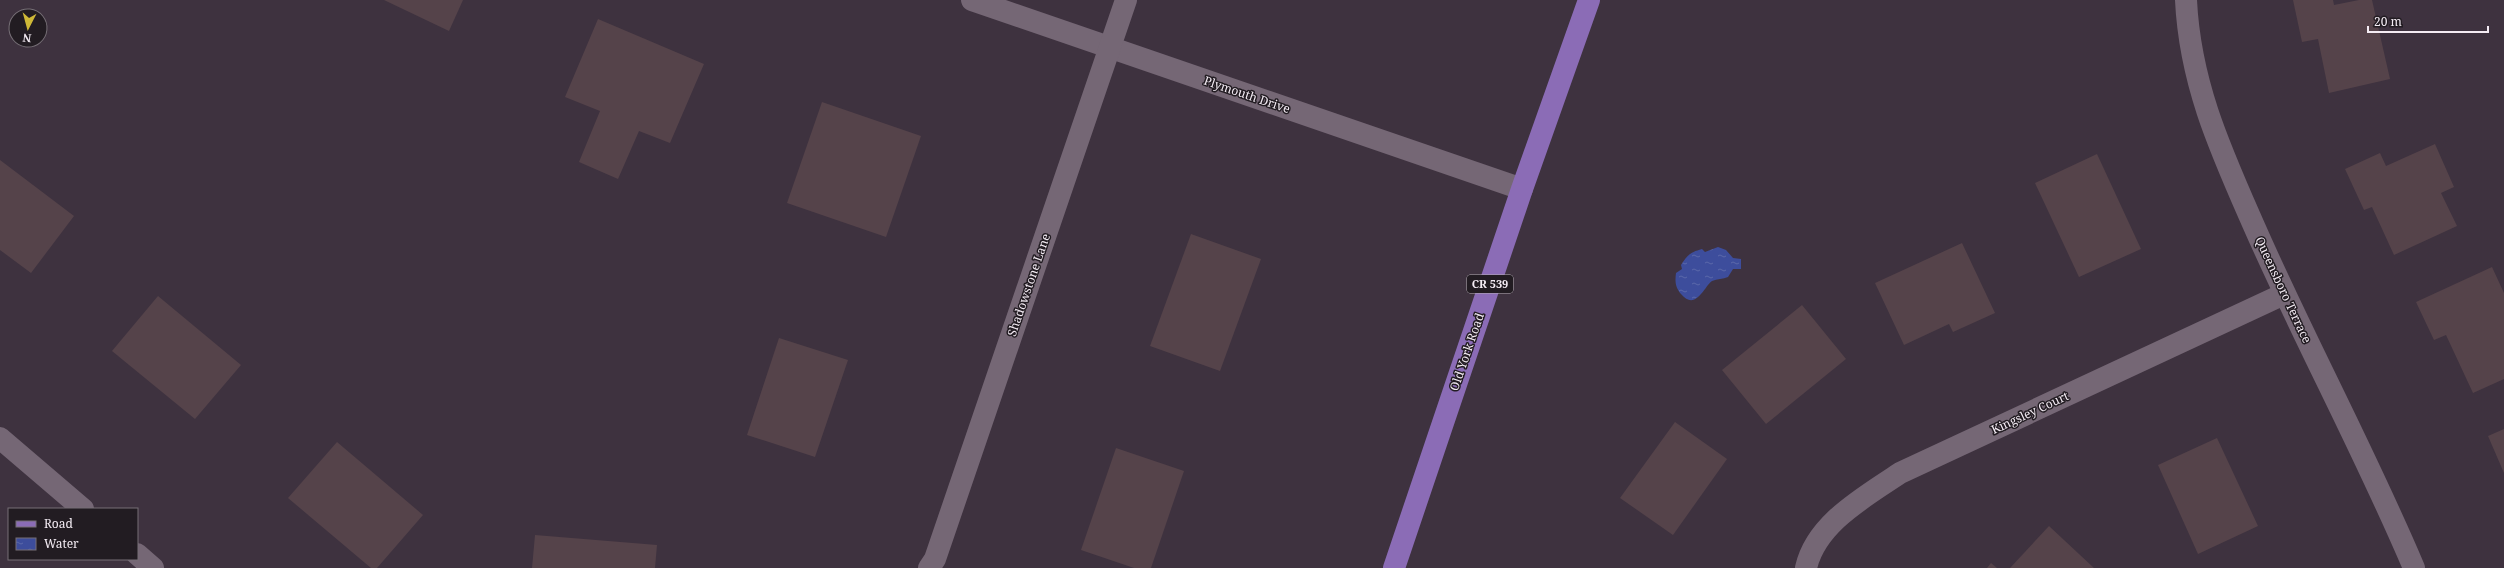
<svg xmlns="http://www.w3.org/2000/svg" width="2504" height="568" font-family="'Noto Serif',serif">
<style>
.water{fill:url(#water-ripples)}
.building{fill:#55434a}
.lines{fill:none;stroke-linecap:round;stroke-linejoin:round}
.street{stroke:#756775;stroke-width:22}
.primary{stroke:#8b6cb6;stroke-width:22}
.labels{text-anchor:middle;stroke-width:3;stroke-linejoin:round;paint-order:stroke}
.shield{fill:#221c22;stroke:#b5aeb5;stroke-width:1}
.shield-label{font-size:11px;font-weight:bold;fill:#f4ecf4}
.street-label{font-size:12px;fill:#f4ecf4;stroke:#221c22}
</style>
<defs>
<pattern id="water-ripples" width="26" height="14" patternUnits="userSpaceOnUse"><rect width="26" height="14" fill="#3d4d9c"/><path d="M2 4q2-2 4 0t4 0M15 11q2-2 4 0t4 0" fill="none" stroke="#5a67aa"/></pattern>
</defs>
<rect width="100%" height="100%" fill="#3e323f"/>
<path class="water" d="M1718,247L1726,250L1733,258L1741,259V269H1733L1728,277C1723,279 1717,279 1712,281C1705,285 1696,312 1681,294C1675,287 1675,281 1676,273L1682,269L1681,265C1687,255 1691,252 1702,249L1705,252Z"/>
<g class="building">
<polygon points="384,0 463,0 449,31"/>
<polygon points="2293,0 2333,0 2334,5 2359,0 2372,0 2390,79 2329,93 2318,39 2302,42"/>
<polygon points="598,19 704,64 670,143 639,131 618,179 579,162 600,111 565,97"/>
<polygon points="822,102 921,136 886,237 787,203"/>
<polygon points="2435,144 2454,187 2441,193 2457,226 2394,255 2372,207 2364,210 2345,169 2380,153 2386,166"/>
<polygon points="2097,154 2141,249 2079,277 2035,183"/>
<polygon points="0,160 74,216 31,273 0,250"/>
<polygon points="1191,234 1261,259 1220,371 1150,346"/>
<polygon points="1962,243 1995,313 1953,332 1949,324 1904,345 1875,283"/>
<polygon points="2492,267 2504,293 2504,379 2473,393 2446,335 2434,340 2416,302"/>
<polygon points="158,296 241,365 195,419 112,351"/>
<polygon points="1802,305 1846,359 1766,424 1722,370"/>
<polygon points="779,338 848,360 815,457 747,435"/>
<polygon points="1675,422 1727,459 1673,535 1620,498"/>
<polygon points="2504,429 2504,473 2488,436"/>
<polygon points="2217,438 2258,526 2198,554 2158,465"/>
<polygon points="337,442 423,515 377,568 371,568 288,498"/>
<polygon points="1116,448 1184,471 1151,568 1134,568 1081,550"/>
<polygon points="2049,526 2094,568 2010,568"/>
<polygon points="535,535 657,545 655,568 532,568"/>
<polygon points="1991,563 1997,568 1987,568"/>
</g>
<g class="lines">
<g class="street">
<polyline points="972,0 1522,189"/>
<path d="M2186,0C2190,84 2221,151 2254,226C2305,342 2365,452 2414,568"/>
<polyline points="0,438 83,509"/>
<polyline points="137,554 153,568"/>
<polyline points="929,568 935,559 1126,0"/>
<path d="M1806,568C1816,523 1865,497 1900,473L2284,294"/>
</g>
<polyline class="primary" points="1394,568 1522,189 1589,0"/>
</g>
<g class="labels">
<rect class="shield" x="1467" y="275" width="46" height="18" rx="3"/>
<g class="shield-label">
<text x="1490" y="288">CR 539</text>
</g>
<g class="street-label">
<text transform="translate(1247 95) rotate(19)" y="4">Plymouth Drive</text>
<text transform="translate(1029 285) rotate(-71)" y="4">Shadowstone Lane</text>
<text transform="translate(2283 290) rotate(65)" y="4">Queensboro Terrace</text>
<text transform="translate(1467 352) rotate(-71)" y="4">Old York Road</text>
<text transform="translate(2030 413) rotate(-25)" y="4">Kingsley Court</text>
</g>
</g>
<rect x="8" y="508" width="130" height="52" fill="#221c22" stroke="#766f76"/>
<rect x="16" y="521" width="20" height="6" fill="#8b6cb6" stroke="#766f76"/>
<text x="44" y="528" font-size="12" fill="#f4ecf4">Road</text>
<rect x="16" y="538" width="20" height="12" fill="url(#water-ripples)" stroke="#766f76"/>
<text x="44" y="548" font-size="12" fill="#f4ecf4">Water</text>
<g transform="translate(28 28) rotate(186)"><circle r="19" fill="#221c22" stroke="#766f76"/>
<path d="M0-3L7 15L0 10L-7 15Z" fill="#ceb837"/>
<text y="-6" font-size="11" font-weight="bold" text-anchor="middle" fill="#f4ecf4">N</text>
</g>
<path d="M2368 26v6h120v-6" fill="none" stroke="#f4ecf4" stroke-width="2"/>
<text x="2374" y="26" font-size="12" fill="#f4ecf4" stroke="#221c22" stroke-width="3" paint-order="stroke">20 m</text>
</svg>
